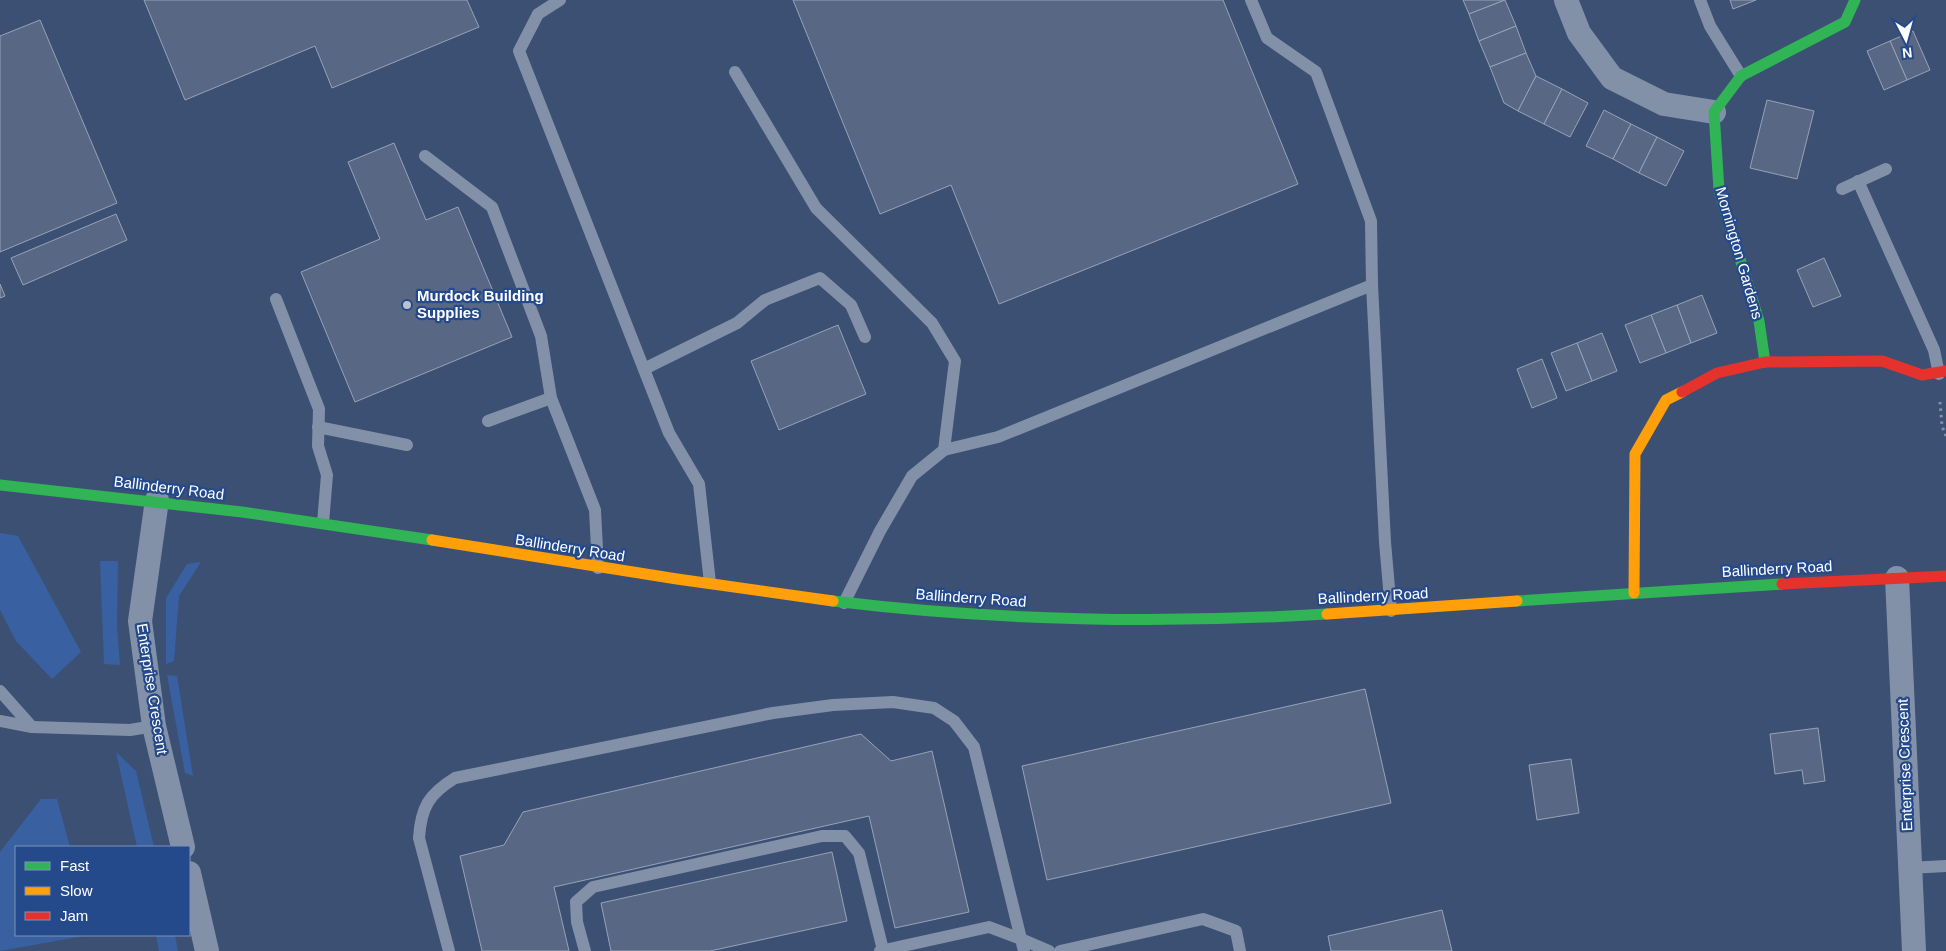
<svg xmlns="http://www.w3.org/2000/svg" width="1946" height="951" font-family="Arial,sans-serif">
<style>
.green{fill:#3960a1}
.building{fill:#586884;stroke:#97a2b7}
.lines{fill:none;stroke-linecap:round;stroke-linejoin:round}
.path{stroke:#8391a8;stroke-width:3;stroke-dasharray:2.5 4;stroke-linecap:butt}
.lane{stroke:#8391a8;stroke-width:12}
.street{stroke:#8391a8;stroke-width:24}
.fast{stroke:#30b455;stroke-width:11}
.slow{stroke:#ff9f0a;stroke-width:11}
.jam{stroke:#e5322d;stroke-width:11}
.poi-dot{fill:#bbc2ce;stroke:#254a8b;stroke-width:2}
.labels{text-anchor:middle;stroke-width:4.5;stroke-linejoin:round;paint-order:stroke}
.street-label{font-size:15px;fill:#fff;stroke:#254a8b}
.poi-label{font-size:15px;font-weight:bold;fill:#fff;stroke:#254a8b;text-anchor:start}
</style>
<rect width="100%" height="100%" fill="#3c5074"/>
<g class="green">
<polygon points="0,533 18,536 81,652 52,679 16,641 0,610"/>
<polygon points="100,561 118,561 117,626 120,665 104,664"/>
<polygon points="201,562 179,596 174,661 166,664 166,598 187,564"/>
<polygon points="167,675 177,676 193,776 185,773"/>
<polygon points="116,752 136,771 154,847 137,847"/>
<polygon points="41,799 57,799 70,847 16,847 16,935 89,935 0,951 0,852"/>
<polygon points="156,935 175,935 178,951 159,951"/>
</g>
<g class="building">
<polygon points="144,0 467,0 479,27 332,88 315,46 185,100"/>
<polygon points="793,0 1223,0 1298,184 999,304 951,185 880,214"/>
<polygon points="1463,0 1505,0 1469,14"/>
<polygon points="1505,0 1516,26 1479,41 1469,14"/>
<polygon points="1730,0 1756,0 1733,9"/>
<polygon points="40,20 117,203 0,252 0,36"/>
<polygon points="1516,26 1526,53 1490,67 1479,41"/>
<polygon points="1913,31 1930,70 1907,80 1890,41"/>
<polygon points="1890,41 1907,80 1884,90 1867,51"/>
<polygon points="1526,53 1536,76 1518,111 1504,103 1490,67"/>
<polygon points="1536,76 1562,89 1544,124 1518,111"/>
<polygon points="1562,89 1588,103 1570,137 1544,124"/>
<polygon points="1767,100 1814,111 1797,179 1750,168"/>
<polygon points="1604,110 1631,124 1613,159 1586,146"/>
<polygon points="1631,124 1657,137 1639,173 1613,159"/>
<polygon points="1657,137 1684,151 1666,186 1639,173"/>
<polygon points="394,143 426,220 458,207 512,337 355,402 301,272 380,239 348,162"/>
<polygon points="116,214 127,240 23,285 11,258"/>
<polygon points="1824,258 1841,296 1813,307 1797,270"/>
<polygon points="0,284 5,296 0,298"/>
<polygon points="1702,295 1717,333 1691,343 1677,305"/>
<polygon points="1677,305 1691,343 1666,353 1651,315"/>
<polygon points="1651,315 1666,353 1640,363 1625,325"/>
<polygon points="838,325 866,394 779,430 751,361"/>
<polygon points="1602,333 1617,371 1592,381 1577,343"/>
<polygon points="1577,343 1592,381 1566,391 1551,353"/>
<polygon points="1542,359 1557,398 1532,408 1517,369"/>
<polygon points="1365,689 1391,803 1047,880 1022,766"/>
<polygon points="1818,728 1825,781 1804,784 1802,770 1775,774 1770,734"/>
<polygon points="861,734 891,761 932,751 969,912 895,928 869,816 554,887 569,951 482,951 460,856 504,845 523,812"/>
<polygon points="1571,759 1579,813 1537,820 1529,765"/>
<polygon points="832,852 847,921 710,951 611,951 601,903"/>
<polygon points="1442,910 1452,951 1331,951 1328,936"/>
</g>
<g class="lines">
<polyline class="path" points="1940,402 1942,426 1946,436"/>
<g class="lane">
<polyline points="560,0 538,14 519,51 669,433 699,484 710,583"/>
<polyline points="1251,0 1267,38 1316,72 1371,221 1372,285 1385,542 1391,611"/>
<polyline points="1700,0 1710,26 1741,76"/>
<polyline points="735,72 816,208 932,323 955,361 944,450 912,476 880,531 844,603"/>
<polyline points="425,156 492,207 541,336 551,398 595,510 598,568"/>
<polyline points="1858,181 1934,350 1939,374"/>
<polyline points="1842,189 1886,169"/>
<polyline points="276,299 319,409 318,446 327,475 323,523"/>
<polyline points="644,369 737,323 765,300 820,278 851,305 865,337"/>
<polyline points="488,421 551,398"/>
<polyline points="318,427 407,445"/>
<polyline points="944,450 998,437 1372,285"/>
<polyline points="0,691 32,727 0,721"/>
<polyline points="32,727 130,730 154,726"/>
<polyline points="1909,868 1946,866"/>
<path d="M449,951L419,838C421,807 429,794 455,778L773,713L833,705L893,702L934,708L954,721L974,747L1021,939L1049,951"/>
<polyline points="585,951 577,922 576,902 593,887 822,836 845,836 859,853 883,950"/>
<polyline points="880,951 989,927 1021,939 1024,951"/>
<polyline points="1060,951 1203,919 1236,931 1240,951"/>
</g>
<g class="street">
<polyline points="1566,0 1579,33 1612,78 1664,104 1714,112"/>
<polyline points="157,500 140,621 154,726 183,847"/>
<polyline points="1897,578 1914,951"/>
<polyline points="189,873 207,951"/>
</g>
<g class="fast">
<polyline points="1765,362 1759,321 1719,190 1714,112 1741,76 1845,22 1855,0"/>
<polyline points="0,485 242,512 432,540"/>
<path d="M833,601C997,621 1162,624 1327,614"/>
<polyline points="1517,601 1782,584"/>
</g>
<g class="slow">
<polyline points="432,540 677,579 833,601"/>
<polyline points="1634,593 1635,454 1666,400 1682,392"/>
<polyline points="1327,614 1517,601"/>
</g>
<g class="jam">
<polyline points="1682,392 1717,373 1765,362 1882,361 1922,375 1946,371"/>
<polyline points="1782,584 1946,576"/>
</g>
</g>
<circle class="poi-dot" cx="407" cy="305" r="5"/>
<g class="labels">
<g class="street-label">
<text transform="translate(1739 253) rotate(74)" y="5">Mornington Gardens</text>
<text transform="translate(169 488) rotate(7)" y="5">Ballinderry Road</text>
<text transform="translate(570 548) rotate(9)" y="5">Ballinderry Road</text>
<text transform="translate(1777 569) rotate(-3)" y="5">Ballinderry Road</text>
<text transform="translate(1373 596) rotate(-3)" y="5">Ballinderry Road</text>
<text transform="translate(971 598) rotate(4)" y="5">Ballinderry Road</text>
<text transform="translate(152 689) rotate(81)" y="5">Enterprise Crescent</text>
<text transform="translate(1905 765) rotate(-92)" y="5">Enterprise Crescent</text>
</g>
<g class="poi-label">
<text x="417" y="301">Murdock Building<tspan x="417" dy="17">Supplies</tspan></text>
</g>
</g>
<rect x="15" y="846" width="175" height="90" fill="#254a8b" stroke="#7c92b9"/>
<rect x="25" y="862" width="25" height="8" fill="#30b455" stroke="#7c92b9"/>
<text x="60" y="871" font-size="15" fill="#ffffff">Fast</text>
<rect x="25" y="887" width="25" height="8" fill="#ff9f0a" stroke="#7c92b9"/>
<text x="60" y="896" font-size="15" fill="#ffffff">Slow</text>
<rect x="25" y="912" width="25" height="8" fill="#e5322d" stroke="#7c92b9"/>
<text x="60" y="921" font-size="15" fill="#ffffff">Jam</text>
<g transform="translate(1906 40) rotate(174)" stroke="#254a8b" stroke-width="4" paint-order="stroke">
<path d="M0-4L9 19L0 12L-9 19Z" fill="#ffffff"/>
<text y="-8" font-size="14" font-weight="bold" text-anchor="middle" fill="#ffffff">N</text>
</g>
</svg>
